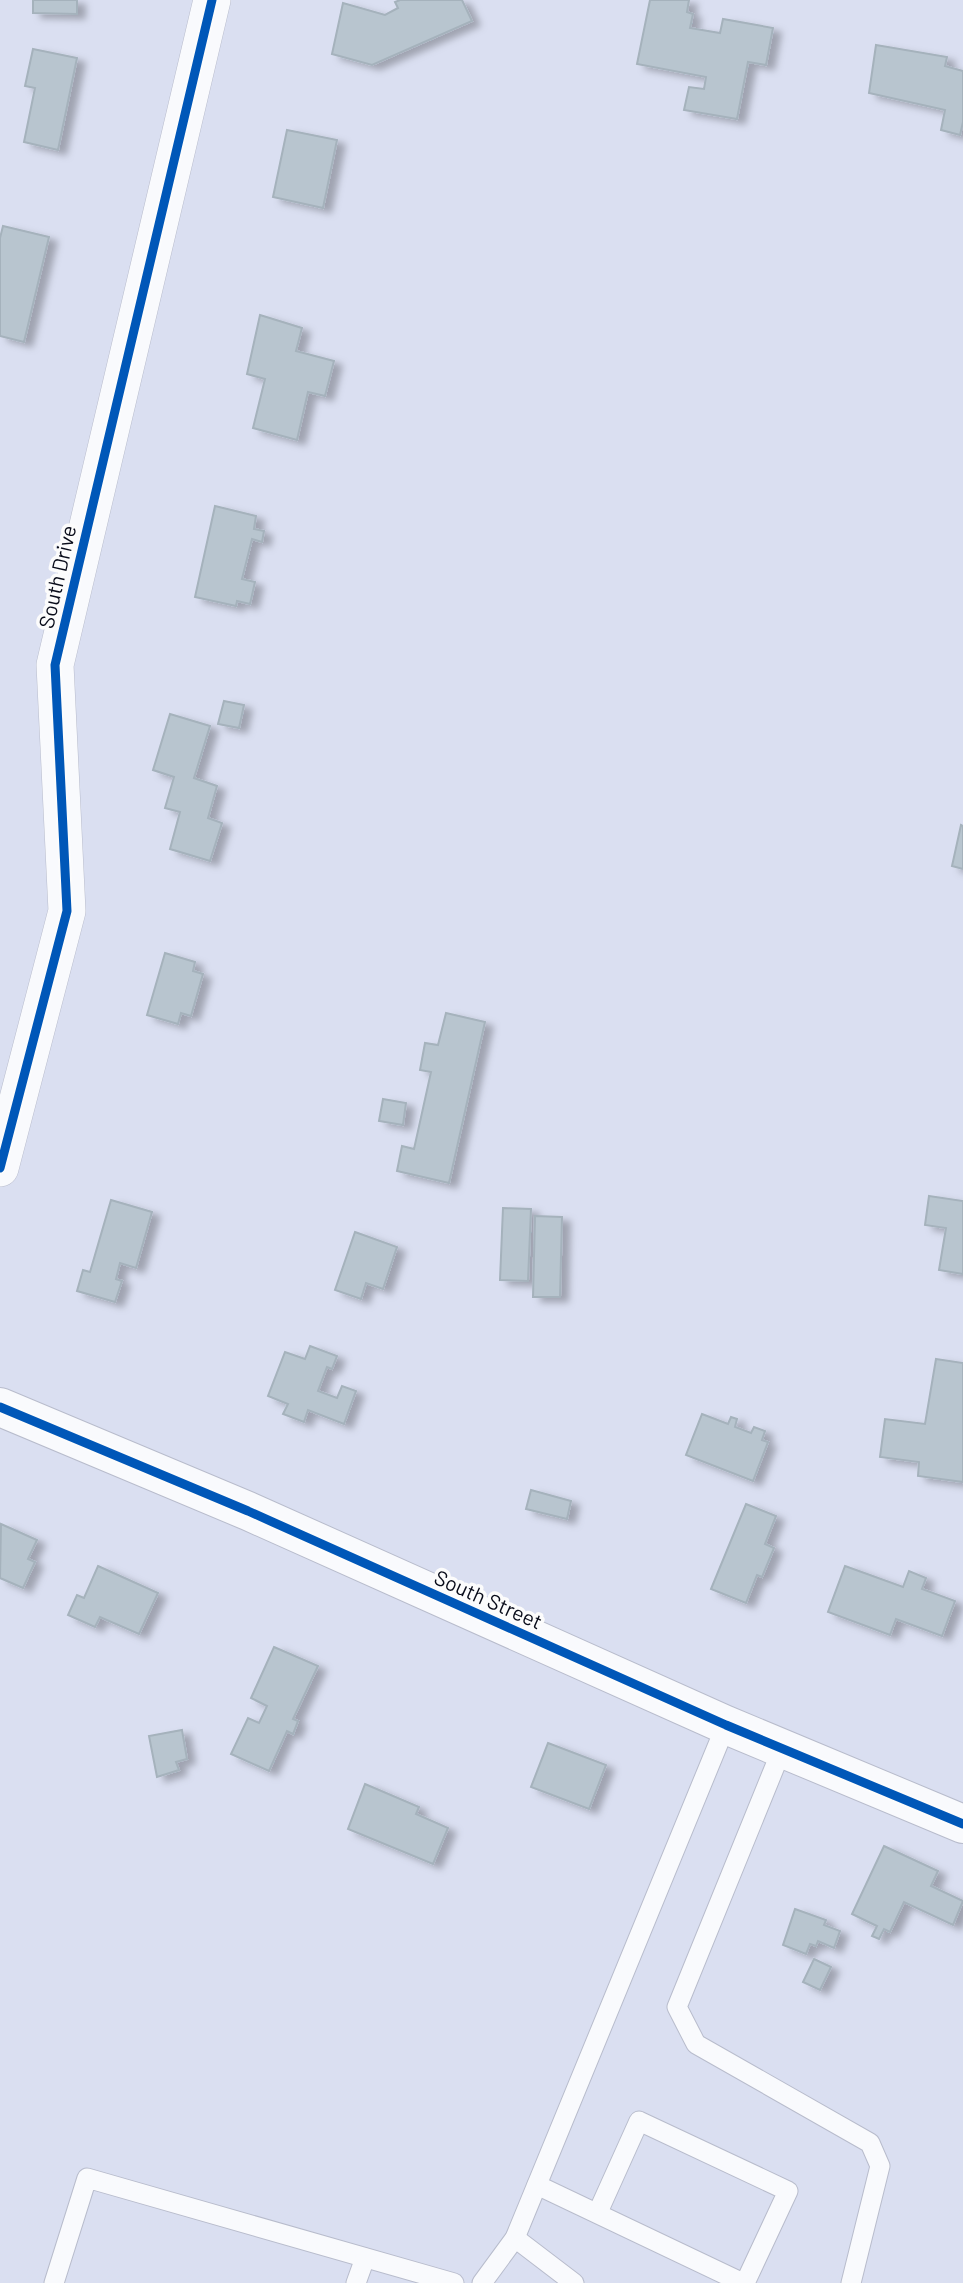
<svg xmlns="http://www.w3.org/2000/svg" width="963" height="2283" font-family="Barlow,sans-serif">
<style>
.building{fill:#b8c5cf;stroke:#a5b2bc;stroke-width:2;filter:url(#shadow)}
.lines{fill:none;stroke-linecap:round;stroke-linejoin:round}
.service-casing{stroke:#b8bccc;stroke-width:21}
.minor-casing{stroke:#b8bccc;stroke-width:38}
.tertiary-casing{stroke:#b8bccc;stroke-width:40}
.service{stroke:#f9fafd;stroke-width:19}
.minor{stroke:#f9fafd;stroke-width:37}
.tertiary{stroke:#f9fafd;stroke-width:38}
.cycleway-casing{stroke:#fcfcfc;stroke-width:13}
.cycleway{stroke:#0057b8;stroke-width:9}
.labels{text-anchor:middle;stroke-width:7;stroke-linejoin:round;paint-order:stroke}
.street-label{font-size:21px;fill:#080b19;stroke:#fcfcfc}
</style>
<defs>
<filter id="shadow"><feDropShadow dx="8" dy="4.5" stdDeviation="3.5" flood-color="#0004"/></filter>
</defs>
<rect width="100%" height="100%" fill="#dadff1"/>
<g class="building">
<polygon points="33,0 77,0 77,14 33,13"/>
<polygon points="400,0 462,0 472,21 372,65 332,54 343,3 385,15 398,8 395,2"/>
<polygon points="650,0 689,0 687,12 693,14 690,28 720,33 723,19 773,28 766,65 748,62 737,119 684,110 689,87 704,89 706,77 637,64"/>
<polygon points="876,45 947,57 945,66 963,71 963,122 960,135 941,130 945,110 869,93"/>
<polygon points="33,49 77,58 58,150 24,142 35,88 25,86"/>
<polygon points="287,130 337,140 323,208 273,197"/>
<polygon points="3,226 49,237 24,342 0,336 0,238"/>
<polygon points="260,315 302,328 296,351 334,361 325,396 308,392 297,440 253,428 265,379 247,374"/>
<polygon points="215,506 256,516 254,529 264,531 262,542 252,539 242,579 255,582 250,604 237,601 236,606 195,597"/>
<polygon points="224,701 244,705 239,728 218,724"/>
<polygon points="170,714 210,726 194,778 217,786 208,818 222,823 210,861 170,849 180,812 165,808 174,777 153,770"/>
<polygon points="961,825 963,826 963,869 952,866"/>
<polygon points="165,953 195,962 193,971 203,974 191,1016 181,1013 178,1024 147,1015"/>
<polygon points="446,1013 485,1022 449,1183 397,1171 402,1146 414,1149 431,1072 420,1070 425,1043 438,1045"/>
<polygon points="383,1099 406,1103 403,1125 379,1121"/>
<polygon points="929,1196 963,1201 963,1274 939,1270 946,1228 925,1225"/>
<polygon points="111,1200 152,1212 136,1268 120,1263 116,1279 122,1281 115,1302 77,1291 83,1270 90,1272"/>
<polygon points="503,1208 531,1209 528,1281 500,1280"/>
<polygon points="535,1216 562,1217 560,1297 533,1297"/>
<polygon points="355,1232 397,1247 383,1289 366,1283 361,1299 335,1290"/>
<polygon points="310,1346 337,1356 332,1369 327,1367 318,1391 337,1398 342,1386 356,1391 344,1424 308,1410 304,1422 283,1414 288,1404 268,1396 285,1352 305,1359"/>
<polygon points="936,1359 963,1363 963,1482 918,1476 919,1462 880,1457 885,1419 925,1424"/>
<polygon points="702,1414 728,1424 731,1417 737,1419 735,1427 751,1433 754,1427 765,1431 762,1440 768,1442 753,1481 686,1455"/>
<polygon points="531,1490 571,1501 567,1519 526,1509"/>
<polygon points="746,1504 776,1516 765,1544 774,1548 762,1577 757,1575 746,1603 711,1589"/>
<polygon points="1,1524 37,1540 28,1559 35,1562 23,1588 0,1578"/>
<polygon points="98,1566 158,1593 139,1634 100,1617 95,1627 68,1615 77,1595 84,1598"/>
<polygon points="845,1566 903,1587 909,1571 926,1578 922,1589 955,1601 942,1636 896,1619 890,1635 828,1612"/>
<polygon points="274,1647 318,1666 293,1719 298,1721 293,1734 287,1731 269,1771 231,1754 248,1718 259,1723 267,1706 251,1698"/>
<polygon points="182,1730 187,1759 176,1762 179,1770 157,1777 149,1736"/>
<polygon points="548,1743 606,1765 589,1809 531,1787"/>
<polygon points="365,1784 419,1807 416,1814 448,1828 433,1864 348,1829"/>
<polygon points="884,1846 938,1871 931,1886 963,1901 953,1925 904,1902 890,1932 884,1929 879,1939 872,1936 877,1926 852,1914"/>
<polygon points="795,1909 826,1920 824,1925 840,1931 834,1948 818,1941 816,1946 810,1944 806,1954 783,1945"/>
<polygon points="814,1959 831,1967 820,1990 803,1982"/>
</g>
<g class="lines">
<g class="service-casing">
<g id="service">
<polyline points="782,1749 677,2007 696,2044 870,2143 880,2166 851,2283"/>
<polyline points="537,2185 743,2283"/>
<polyline points="598,2212 639,2121 788,2191 745,2283"/>
<polyline points="515,2238 574,2283"/>
<polyline points="54,2283 87,2178 454,2283"/>
<polyline points="356,2283 365,2258"/>
<polyline points="482,2283 515,2238 726,1725"/>
</g>
</g>
<g class="minor-casing">
<polyline id="minor" points="0,1168 67,911 55,665 212,0"/>
</g>
<g class="tertiary-casing">
<polyline id="tertiary" points="0,1407 248,1511 726,1725 963,1824"/>
</g>
<use href="#service" class="service"/>
<use href="#minor" class="minor"/>
<use href="#tertiary" class="tertiary"/>
<g class="cycleway-casing">
<g id="cycleway">
<polyline points="0,1168 67,911 55,665 212,0"/>
<polyline points="0,1407 248,1511 726,1725 963,1824"/>
</g>
</g>
<use href="#cycleway" class="cycleway"/>
</g>
<g class="labels">
<g class="street-label">
<text transform="translate(58 577) rotate(-77)" y="7">South Drive</text>
<text transform="translate(488 1600) rotate(24)" y="7">South Street</text>
</g>
</g>
</svg>
